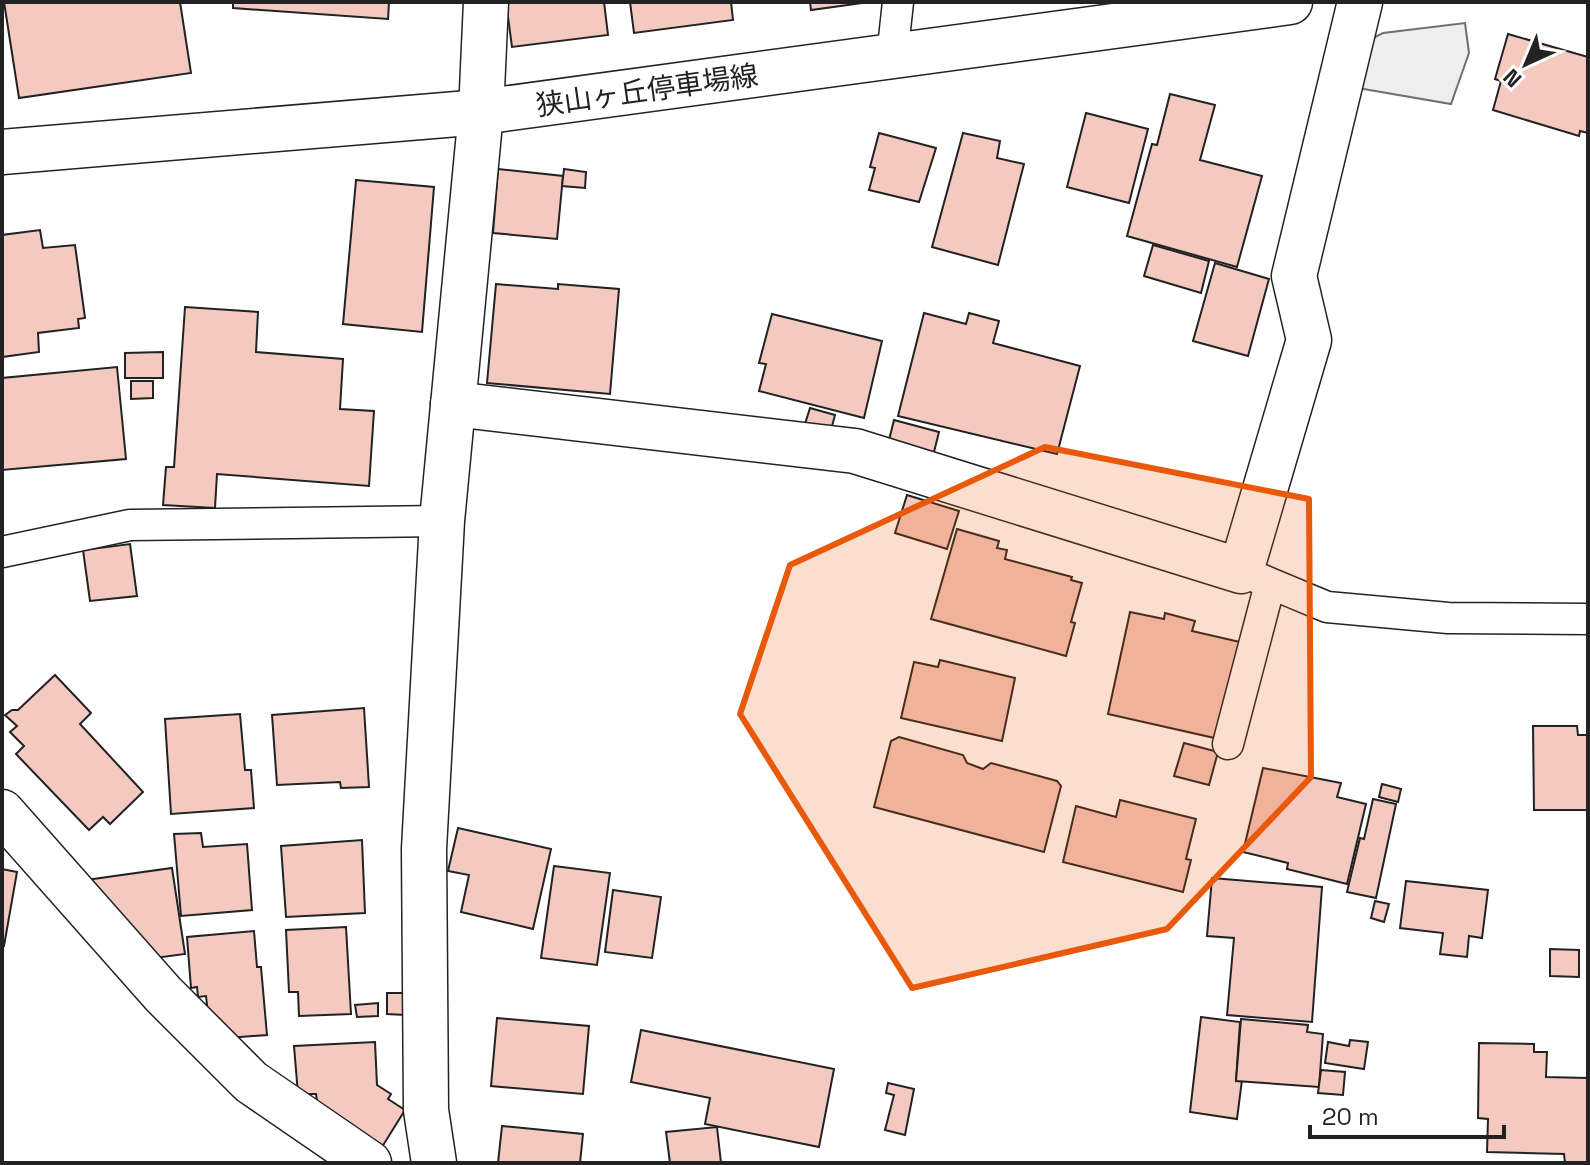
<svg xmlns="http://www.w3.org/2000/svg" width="1590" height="1165" font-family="'Space Grotesk','Noto Sans JP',sans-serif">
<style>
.green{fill:#eee;stroke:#6f6f6f;stroke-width:2}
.building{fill:#f3c9c0;stroke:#222;stroke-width:2}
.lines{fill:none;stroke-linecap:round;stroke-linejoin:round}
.lane-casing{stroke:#222;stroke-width:33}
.street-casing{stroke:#222;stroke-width:47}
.secondary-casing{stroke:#222;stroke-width:47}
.lane{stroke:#fff;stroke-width:30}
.street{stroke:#fff;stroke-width:44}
.secondary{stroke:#fff;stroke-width:44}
.marked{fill:#e8590c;fill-opacity:0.2;stroke:#e8590c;stroke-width:6;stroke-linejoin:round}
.labels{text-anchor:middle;stroke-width:6;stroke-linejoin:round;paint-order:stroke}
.street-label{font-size:28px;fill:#222;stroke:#fff}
</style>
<rect width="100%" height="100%" fill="#fff"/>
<polygon class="green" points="1465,23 1469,53 1451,104 1346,86 1363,43 1383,33"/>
<g class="building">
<polygon points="4,2 180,2 191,73 19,98"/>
<polygon points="233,2 389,2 388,19 233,8"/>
<polygon points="506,2 604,2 608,35 512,47"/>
<polygon points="630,2 731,2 733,20 634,33"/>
<polygon points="810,2 863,2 863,3 811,10"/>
<polygon points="1508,34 1588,57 1588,133 1580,131 1579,136 1493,110 1501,81 1495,79"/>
<polygon points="1170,94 1215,105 1200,160 1262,176 1237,267 1127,236 1152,144 1157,145"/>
<polygon points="1086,113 1148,129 1129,203 1067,187"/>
<polygon points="879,133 936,148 919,202 869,190 875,168 870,167"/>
<polygon points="963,133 1000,141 997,158 1024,164 998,265 932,247"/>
<polygon points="498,169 563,176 557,239 493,233"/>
<polygon points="564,169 586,172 585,188 562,186"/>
<polygon points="356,180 434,187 422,332 343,324"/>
<polygon points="40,230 43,248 75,245 85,318 78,319 79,328 38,333 39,352 2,357 2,235"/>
<polygon points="1153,245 1209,261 1201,293 1144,276"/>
<polygon points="1215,263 1269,279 1248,356 1193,341"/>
<polygon points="496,284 558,289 558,284 619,289 610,394 487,383"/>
<polygon points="185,307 258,312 256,352 343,359 340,409 374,411 369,486 217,474 215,508 163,505 166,467 174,467"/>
<polygon points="924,313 966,324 969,313 999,321 993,343 1080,366 1057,454 898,416"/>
<polygon points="772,314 882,341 864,418 759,391 766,364 759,363"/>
<polygon points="163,352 163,378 125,378 125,353"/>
<polygon points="117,367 126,459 2,470 2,378"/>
<polygon points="131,381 153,381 153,398 131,399"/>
<polygon points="810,408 835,415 830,434 804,427"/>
<polygon points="894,420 939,432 933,456 888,444"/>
<polygon points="907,495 959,511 947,549 895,533"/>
<polygon points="957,529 999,541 997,548 1007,550 1005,559 1072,577 1071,580 1082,583 1071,622 1075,623 1066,656 931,619"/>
<polygon points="130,544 137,596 90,601 83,550"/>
<polygon points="1130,612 1164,619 1165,613 1195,621 1192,631 1240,642 1219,739 1108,714"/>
<polygon points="940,660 1015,678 1002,741 901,718 914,662 938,667"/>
<polygon points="55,675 91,713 80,724 143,792 110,824 103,817 89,830 16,754 24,746 10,732 17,726 5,715 12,710 18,710"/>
<polygon points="364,708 369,787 341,788 340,782 277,785 272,715"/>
<polygon points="240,714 245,770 251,770 254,808 171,814 165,719"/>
<polygon points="1533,726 1577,726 1578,735 1588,735 1588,810 1534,810"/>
<polygon points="899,737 963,755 967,763 983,769 991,763 1057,781 1061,786 1044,852 874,807 891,741"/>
<polygon points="1184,743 1218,752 1209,785 1174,776"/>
<polygon points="1263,768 1341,783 1337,797 1366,804 1347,884 1287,869 1288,863 1243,852"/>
<polygon points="1382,784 1401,789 1398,802 1379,797"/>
<polygon points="1373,799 1396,804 1376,898 1347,892 1360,838 1364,839"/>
<polygon points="1120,800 1196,819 1186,859 1191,860 1183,892 1063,862 1076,806 1116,817"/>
<polygon points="458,828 551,849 533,929 461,912 469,875 448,871"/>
<polygon points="201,833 203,847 247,844 252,910 181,916 174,834"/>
<polygon points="362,840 365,913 286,917 281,846"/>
<polygon points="554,866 610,873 597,965 541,958"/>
<polygon points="172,868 185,954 155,958 86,880"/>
<polygon points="2,869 17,872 4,946 2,946"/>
<polygon points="1212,878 1322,887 1312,1022 1227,1015 1234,938 1207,936"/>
<polygon points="1406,881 1488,890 1482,938 1469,936 1467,957 1440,954 1443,933 1400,928"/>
<polygon points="613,890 661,897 652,958 605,952"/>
<polygon points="1375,901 1389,904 1384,922 1371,918"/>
<polygon points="346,927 351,1014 299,1016 298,992 289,992 286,930"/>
<polygon points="254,931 257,967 261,967 267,1035 227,1038 209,1022 206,996 198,997 197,987 191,988 187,937"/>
<polygon points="1550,949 1579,950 1579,977 1550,976"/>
<polygon points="387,993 405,993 405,1015 387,1014"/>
<polygon points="378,1003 378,1016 357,1017 355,1005"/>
<polygon points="1201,1017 1240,1022 1236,1081 1242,1080 1237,1119 1190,1112"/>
<polygon points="497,1018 589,1026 583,1094 491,1086"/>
<polygon points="1241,1019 1308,1025 1307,1032 1323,1034 1319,1087 1236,1081"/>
<polygon points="641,1030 834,1069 819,1147 705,1124 710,1098 631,1082"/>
<polygon points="1350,1040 1368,1042 1364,1069 1325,1063 1328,1042 1349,1046"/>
<polygon points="375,1042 377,1085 391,1094 388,1099 405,1110 382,1147 318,1108 316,1094 298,1094 294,1046"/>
<polygon points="1479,1043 1534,1044 1534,1052 1547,1052 1546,1077 1588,1078 1588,1163 1565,1163 1564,1154 1487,1152 1488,1119 1478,1118"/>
<polygon points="1321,1070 1345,1072 1343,1095 1318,1093"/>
<polygon points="888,1083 914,1089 905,1135 885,1130 894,1095 886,1093"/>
<polygon points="502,1126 583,1134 580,1163 498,1163"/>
<polygon points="717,1127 721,1163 670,1163 666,1132"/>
</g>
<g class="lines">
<g class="lane-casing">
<g id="lane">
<polyline points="892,57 898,2"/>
<polyline points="2,552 130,525 442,521"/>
<polyline points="1241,571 1327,607 1448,618 1588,619"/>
<polyline points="1228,744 1270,584"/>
</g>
</g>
<g class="street-casing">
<g id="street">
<polyline points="453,404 855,451 1241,571 1309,340 1294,276 1360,2"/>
<polyline points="2,812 163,994 251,1082 369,1163"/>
<polyline points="434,1163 426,1110 424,849 442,521 481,112 486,2"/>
</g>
</g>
<g class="secondary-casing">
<polyline id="secondary" points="2,152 481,112 1290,2"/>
</g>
<use href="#lane" class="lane"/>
<use href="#street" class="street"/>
<use href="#secondary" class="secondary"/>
</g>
<path class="marked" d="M1045,447L1309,499L1311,777L1167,929L912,988L740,714L790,565Z"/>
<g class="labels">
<g class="street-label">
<text transform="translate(647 90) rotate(-8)" y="10">狭山ヶ丘停車場線</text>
</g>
</g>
<rect width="1590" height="1165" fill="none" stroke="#222222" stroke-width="8"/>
<g transform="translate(1526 64) rotate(224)" stroke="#ffffff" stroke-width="6" paint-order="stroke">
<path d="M0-6L14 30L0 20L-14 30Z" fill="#222222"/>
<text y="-12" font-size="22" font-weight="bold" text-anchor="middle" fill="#222222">N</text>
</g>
<path d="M1310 1125v12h194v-12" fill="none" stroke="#222222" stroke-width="4"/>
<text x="1322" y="1125" font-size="24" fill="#222222" stroke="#ffffff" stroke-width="6" paint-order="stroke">20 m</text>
</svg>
